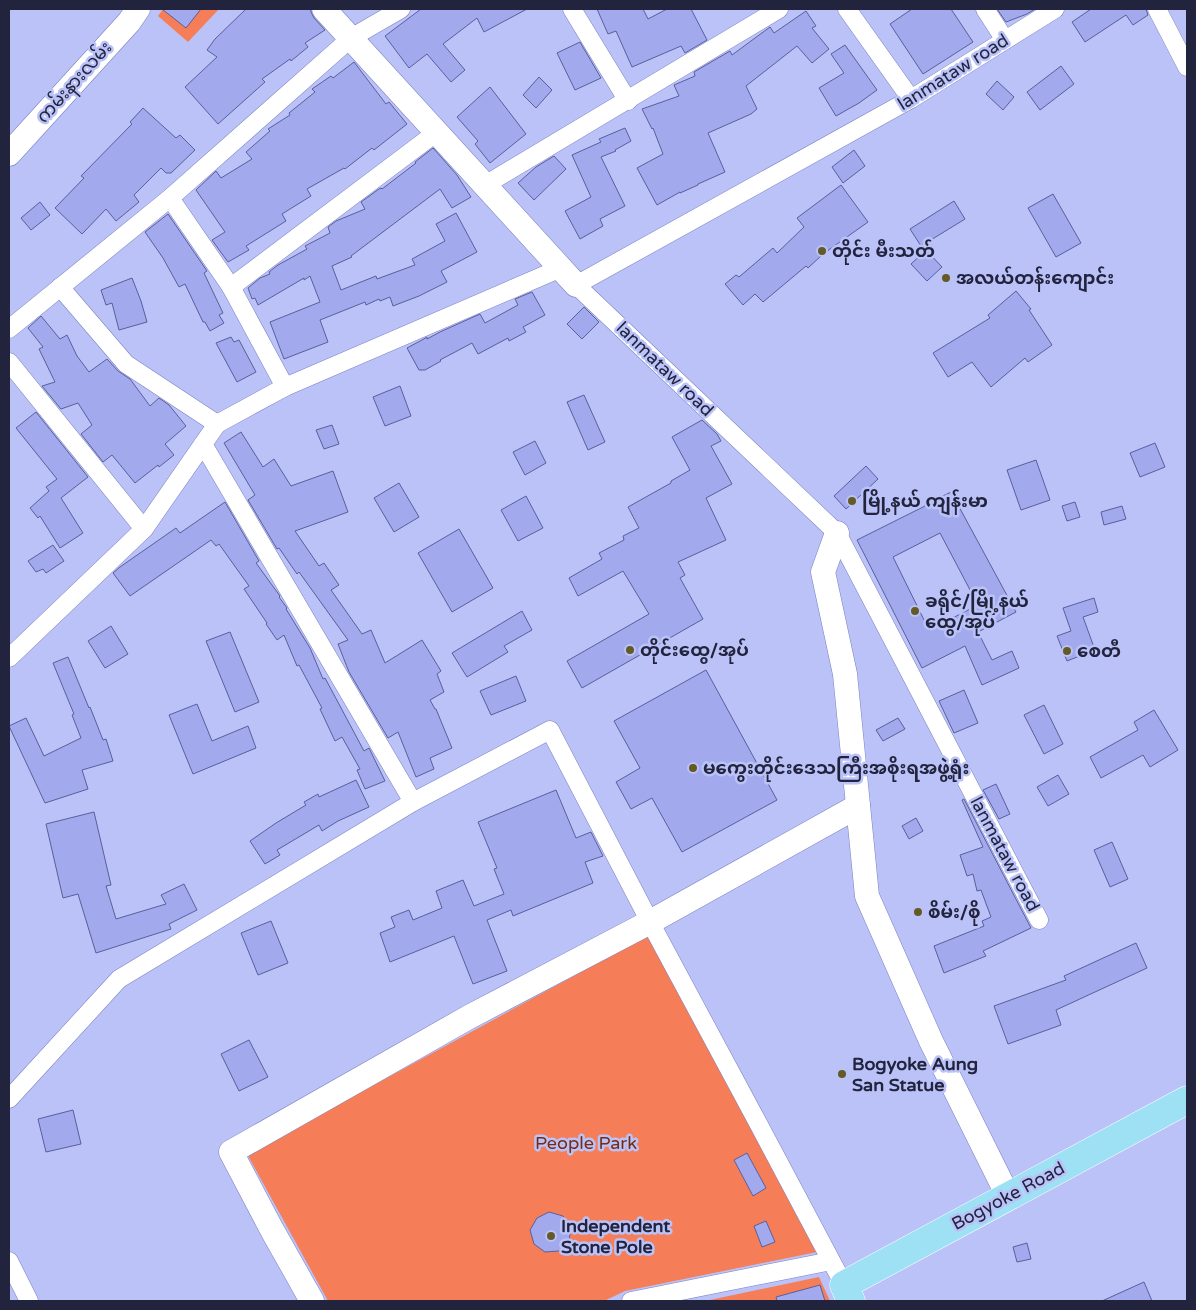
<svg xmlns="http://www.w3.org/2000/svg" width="1196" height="1310" font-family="'Varela Round','Noto Sans Myanmar',sans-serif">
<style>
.green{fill:#f57e59}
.building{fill:#a2aaed;stroke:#595f9b;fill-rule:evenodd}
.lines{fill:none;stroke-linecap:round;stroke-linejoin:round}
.street-casing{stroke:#7a82c1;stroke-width:19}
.secondary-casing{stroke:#7a82c1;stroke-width:25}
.highway-casing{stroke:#fff;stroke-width:29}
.street{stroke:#fff;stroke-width:18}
.secondary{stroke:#fff;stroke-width:24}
.highway{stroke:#9ee1f5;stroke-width:28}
.poi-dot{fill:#645a26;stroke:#bac2f8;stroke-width:2}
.labels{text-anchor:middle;stroke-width:5;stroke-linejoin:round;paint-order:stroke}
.street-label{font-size:18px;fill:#22243e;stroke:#bac2f8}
.poi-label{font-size:18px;font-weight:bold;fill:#22243e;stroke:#bac2f8;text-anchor:start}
.park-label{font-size:18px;fill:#772b12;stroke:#bac2f8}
</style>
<rect width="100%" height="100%" fill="#bac2f8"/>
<g class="green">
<polygon points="163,9 219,9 188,42 158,16"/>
<polygon points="651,934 817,1252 625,1291 604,1301 328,1301 247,1154"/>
<polygon points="819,1277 830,1301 705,1301"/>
</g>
<g class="building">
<polygon points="162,9 201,9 186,28"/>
<polygon points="246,9 311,9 311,12 314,18 325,30 305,43 308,47 291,61 290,59 262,79 265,82 218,124 185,87 217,57 207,50 215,39"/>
<polygon points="421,9 527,9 484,32 477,18 443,44 465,70 451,82 427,54 409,68 385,36"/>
<polygon points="597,9 643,9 648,19 667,9 691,9 707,40 685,53 681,46 632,67 616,31 608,34"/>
<polygon points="912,9 951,9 973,42 923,74 890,24"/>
<polygon points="997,9 1035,9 1027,14 1006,22"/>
<polygon points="1091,9 1146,9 1148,15 1133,25 1126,15 1085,42 1072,22"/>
<polygon points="806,11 816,26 812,28 829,49 812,63 797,46 746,86 757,109 751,114 708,133 725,172 698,184 698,185 680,193 680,192 657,205 637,168 663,154 653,128 652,129 642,109 679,96 674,85 695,76 694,72 730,51 732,55 770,27 774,33"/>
<polygon points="580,42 601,78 575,90 557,53"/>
<polygon points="845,45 877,90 859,103 836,116 819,88 844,73 831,54"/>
<polygon points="354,62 386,104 389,102 407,124 374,150 372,148 345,169 344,168 307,189 311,196 282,214 286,221 246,246 249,250 228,262 212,240 225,232 196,190 216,171 221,178 252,159 246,152 270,131 268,129 290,115 289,113 315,92 312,89 331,76 333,78"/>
<polygon points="1061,66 1074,84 1040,110 1027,92"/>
<polygon points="539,77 552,90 536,108 523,95"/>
<polygon points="997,81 1014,97 1003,110 986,94"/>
<polygon points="490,87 526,134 490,163 475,144 478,141 457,117"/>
<polygon points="143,108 176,138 180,135 195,150 171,173 166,173 161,168 134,195 139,202 116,221 106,209 82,234 55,208 84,178 81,176 132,124 130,122"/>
<polygon points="625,128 631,141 615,150 616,151 601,157 625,206 600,219 603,226 580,239 565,211 591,197 572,155 601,142 599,139"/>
<polygon points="433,148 457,175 471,197 452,208 440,189 351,256 352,257 332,266 341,290 376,276 377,279 415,265 412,259 445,241 436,224 456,213 477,252 441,271 447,282 419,296 393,306 390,297 380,301 379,299 366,305 365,302 320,320 328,342 284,359 270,322 320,302 310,276 304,280 304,278 258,305 255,298 252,299 248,288 260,278 270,274 269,272 278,265 307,249 305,246 330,233 328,227 336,221 365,209 361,202 379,189 381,188 382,189 416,163 415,162"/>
<polygon points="854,150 865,166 843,183 832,167"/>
<polygon points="554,156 566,169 534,200 518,183 536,167"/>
<polygon points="841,185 868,222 823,254 808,268 806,266 763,302 755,294 743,305 725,284 736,275 739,277 773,248 777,253 804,227 797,218"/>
<polygon points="1053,194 1081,243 1056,257 1028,208"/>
<polygon points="954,201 965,219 921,246 910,229"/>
<polygon points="40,202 50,215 31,230 21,218"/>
<polygon points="168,214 207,271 204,273 223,313 219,315 224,323 210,331 205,322 203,322 185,284 179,287 163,258 145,232"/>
<polygon points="926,250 942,267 927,281 911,264"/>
<polygon points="132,278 141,301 147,322 119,330 112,303 106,305 101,290"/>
<polygon points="1016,291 1031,309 1029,310 1052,345 1028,362 1025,358 991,387 972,362 948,377 933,353 990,318 988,315"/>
<polygon points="532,292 545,315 523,327 526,332 509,341 508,338 478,354 472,343 440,360 441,361 425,370 419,370 407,348 422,340 427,337 427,339 440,332 480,314 485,323 518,305 515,299"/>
<polygon points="584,307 599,322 582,339 567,324"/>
<polygon points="41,316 60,339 67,335 77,356 89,372 107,359 118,371 130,379 150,406 159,398 169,405 186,426 165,444 174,455 159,467 158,465 135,483 112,455 103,462 81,434 92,425 78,403 61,409 42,386 55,382 39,349 43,347 28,328"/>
<polygon points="231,337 234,342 239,340 256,372 237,382 216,343"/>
<polygon points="400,386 411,416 385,426 373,397"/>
<polygon points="584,395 605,442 588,450 567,402"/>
<polygon points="36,412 88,477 61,498 83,533 60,548 40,516 38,518 30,508 49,491 46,487 57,479 16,428"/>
<polygon points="702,420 717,434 721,441 711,446 732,484 706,498 726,540 678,562 685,575 680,578 703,619 582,688 567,661 649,614 623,571 578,596 569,578 602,559 599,553 624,540 623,536 639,528 628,507 671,483 671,481 690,470 672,437"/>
<polygon points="332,425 339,444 324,449 316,430"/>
<polygon points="241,432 263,467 274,459 291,486 333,471 348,512 295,531 319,566 324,563 339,585 331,590 362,634 371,630 385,663 422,640 441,671 437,674 444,692 430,700 435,709 436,709 452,748 430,758 434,769 416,777 398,732 388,738 349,672 338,644 348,640 299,572 297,574 279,548 277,549 248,500 255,495 224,443"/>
<polygon points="535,441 546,463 525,475 513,452"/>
<polygon points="1155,443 1165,467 1140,477 1130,453"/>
<polygon points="1036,460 1050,500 1021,510 1007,470"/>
<polygon points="866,466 878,479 846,509 834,496"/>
<polygon points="399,483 419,517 394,532 374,498"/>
<path d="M951,492L1016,612L978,632L992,660L1012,651L1019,668L982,685L965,646L922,668L857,540L925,506V505ZM940,533L978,605L929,630L893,557Z"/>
<polygon points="526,496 543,528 518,541 501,510"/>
<polygon points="225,502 259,561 256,563 280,596 279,597 287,608 286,609 310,648 323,679 325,678 364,751 369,748 385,781 365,789 357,770 360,769 342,737 335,741 320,709 322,708 299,665 297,666 284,635 277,640 266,624 267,623 244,589 249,586 219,544 216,546 211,540 130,596 113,573 120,567 176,528 180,533"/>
<polygon points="1075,502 1080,517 1067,521 1062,506"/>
<polygon points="1122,506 1126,519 1104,525 1101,512"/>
<polygon points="459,529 493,588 452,612 418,553"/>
<polygon points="53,545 64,561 46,573 43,569 36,572 28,561"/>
<polygon points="1094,598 1098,612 1083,617 1095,650 1067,661 1057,636 1071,631 1063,608"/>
<polygon points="522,611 532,630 504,646 508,652 467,677 452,653"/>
<polygon points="111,626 128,654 105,668 88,641"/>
<polygon points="230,632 259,702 235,712 206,641"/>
<polygon points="68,657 89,708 90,707 103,740 106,739 113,761 82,770 88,789 45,803 9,726 26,718 44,756 81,738 72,715 74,714 53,663"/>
<polygon points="706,670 777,800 682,852 652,798 631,809 616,782 640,768 614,721"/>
<polygon points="516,676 526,701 491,715 480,691"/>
<polygon points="964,690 978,723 954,733 939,701"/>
<polygon points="197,704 212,741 248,726 256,748 193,774 169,715"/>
<polygon points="1044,705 1063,744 1044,754 1024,715"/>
<polygon points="1154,710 1178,750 1150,767 1143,755 1101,778 1090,757 1138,730 1134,722"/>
<polygon points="898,718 905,729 883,741 876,730"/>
<polygon points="1058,775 1069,794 1048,806 1037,787"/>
<polygon points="356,780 369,807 338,821 322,831 319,825 277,850 280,855 265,864 250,841 276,823 306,805 304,802 318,794 319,797"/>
<polygon points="996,784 1010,814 999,819 983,790"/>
<polygon points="556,790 576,838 591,832 603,856 585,862 593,883 513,916 511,910 487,920 507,971 473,984 454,936 390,962 380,933 395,927 391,917 409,910 413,920 442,908 436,891 463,880 474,906 504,894 494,869 497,868 478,822"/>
<polygon points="964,799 1031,928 983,951 986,956 944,973 934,946 984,926 982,921 991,917 981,890 977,891 973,874 967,876 960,855 983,847 962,800"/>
<polygon points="94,812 111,885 106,886 116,919 166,904 161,895 184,884 197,910 169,924 171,929 96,953 78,894 63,898 46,824"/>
<polygon points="916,818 923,831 909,839 902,826"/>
<polygon points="1112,842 1128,879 1110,887 1094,850"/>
<polygon points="271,921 288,963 258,975 241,933"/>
<polygon points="1136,943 1147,968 1056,1010 1061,1025 1008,1044 994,1006 1066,980 1064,976"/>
<polygon points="249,1040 268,1077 239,1091 221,1054"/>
<polygon points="73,1110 81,1144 46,1152 38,1119"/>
<polygon points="747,1153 766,1188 753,1196 734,1160"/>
<polygon points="549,1212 563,1216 571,1227 569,1241 559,1251 545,1252 534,1244 530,1230 537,1218"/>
<polygon points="766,1221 775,1242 762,1247 754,1226"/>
<polygon points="1027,1243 1031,1259 1017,1262 1013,1247"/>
<polygon points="1144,1282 1152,1301 1102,1301"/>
<polygon points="820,1285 825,1301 777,1301 776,1297"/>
</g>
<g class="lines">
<g class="street-casing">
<g id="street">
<polyline points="572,9 628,101"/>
<polyline points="847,9 911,99"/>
<polyline points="985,9 1005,40"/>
<polyline points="1157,9 1187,67"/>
<polyline points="485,185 779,9"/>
<polyline points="170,198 231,287 285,387"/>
<polyline points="60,287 126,364 217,424"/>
<polyline points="231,287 437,132"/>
<polyline points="9,329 170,198 351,38 401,9"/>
<polyline points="9,362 144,529"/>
<polyline points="203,444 413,802"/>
<polyline points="9,658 144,529 217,424 285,387 561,268"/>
<polyline points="1039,920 837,533 576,285 911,99 1055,9"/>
<polyline points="9,1099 119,979 413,802 550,730 650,922 758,1123 844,1285"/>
<polyline points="9,1261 29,1301"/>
<polyline points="631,1301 831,1261"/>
</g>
</g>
<g class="secondary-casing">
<g id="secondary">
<polyline points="324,9 576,285"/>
<polyline points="9,154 129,22 138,9"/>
<polyline points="837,533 823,572 845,674 867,896 931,1041 1008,1196"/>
<polyline points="312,1301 272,1230 231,1152 469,1017 650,922 858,806"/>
</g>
</g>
<g class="highway-casing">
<polyline id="highway" points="851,1301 844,1285 1187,1100"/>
</g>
<use href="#street" class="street"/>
<use href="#secondary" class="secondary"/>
<use href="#highway" class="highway"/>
</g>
<g class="poi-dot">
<circle cx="822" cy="251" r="5"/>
<circle cx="946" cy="278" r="5"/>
<circle cx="852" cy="501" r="5"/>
<circle cx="915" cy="611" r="5"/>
<circle cx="630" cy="650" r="5"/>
<circle cx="1067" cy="651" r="5"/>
<circle cx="693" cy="768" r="5"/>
<circle cx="918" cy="912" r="5"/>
<circle cx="842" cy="1074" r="5"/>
<circle cx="551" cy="1236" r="5"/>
</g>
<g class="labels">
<g class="street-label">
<text transform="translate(953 72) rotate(-32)" y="6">lanmataw road</text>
<text transform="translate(74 82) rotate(-48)" y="6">ကမ်းနားလမ်း</text>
<text transform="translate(665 369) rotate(44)" y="6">lanmataw road</text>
<text transform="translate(1005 854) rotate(62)" y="6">lanmataw road</text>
<text transform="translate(1008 1196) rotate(-28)" y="6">Bogyoke Road</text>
</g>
<g class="poi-label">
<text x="832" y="257">တိုင်း မီးသတ်</text>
<text x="956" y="284">အလယ်တန်းကျောင်း</text>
<text x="862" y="507">မြို့နယ် ကျန်းမာ</text>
<text x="925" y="607">ခရိုင်/မြို့နယ်<tspan x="925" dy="21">ထွေ/အုပ်</tspan></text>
<text x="640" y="656">တိုင်းထွေ/အုပ်</text>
<text x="1077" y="657">စေတီ</text>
<text x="703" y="774">မကွေးတိုင်းဒေသကြီးအစိုးရအဖွဲ့ရုံး</text>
<text x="928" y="918">စိမ်း/စို</text>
<text x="852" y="1070">Bogyoke Aung<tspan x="852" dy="21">San Statue</tspan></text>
<text x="561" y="1232">Independent<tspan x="561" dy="21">Stone Pole</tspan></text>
</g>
<g class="park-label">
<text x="586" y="1149">People Park</text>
</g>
</g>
<rect width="1196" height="1310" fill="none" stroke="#22243e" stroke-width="20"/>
</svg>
